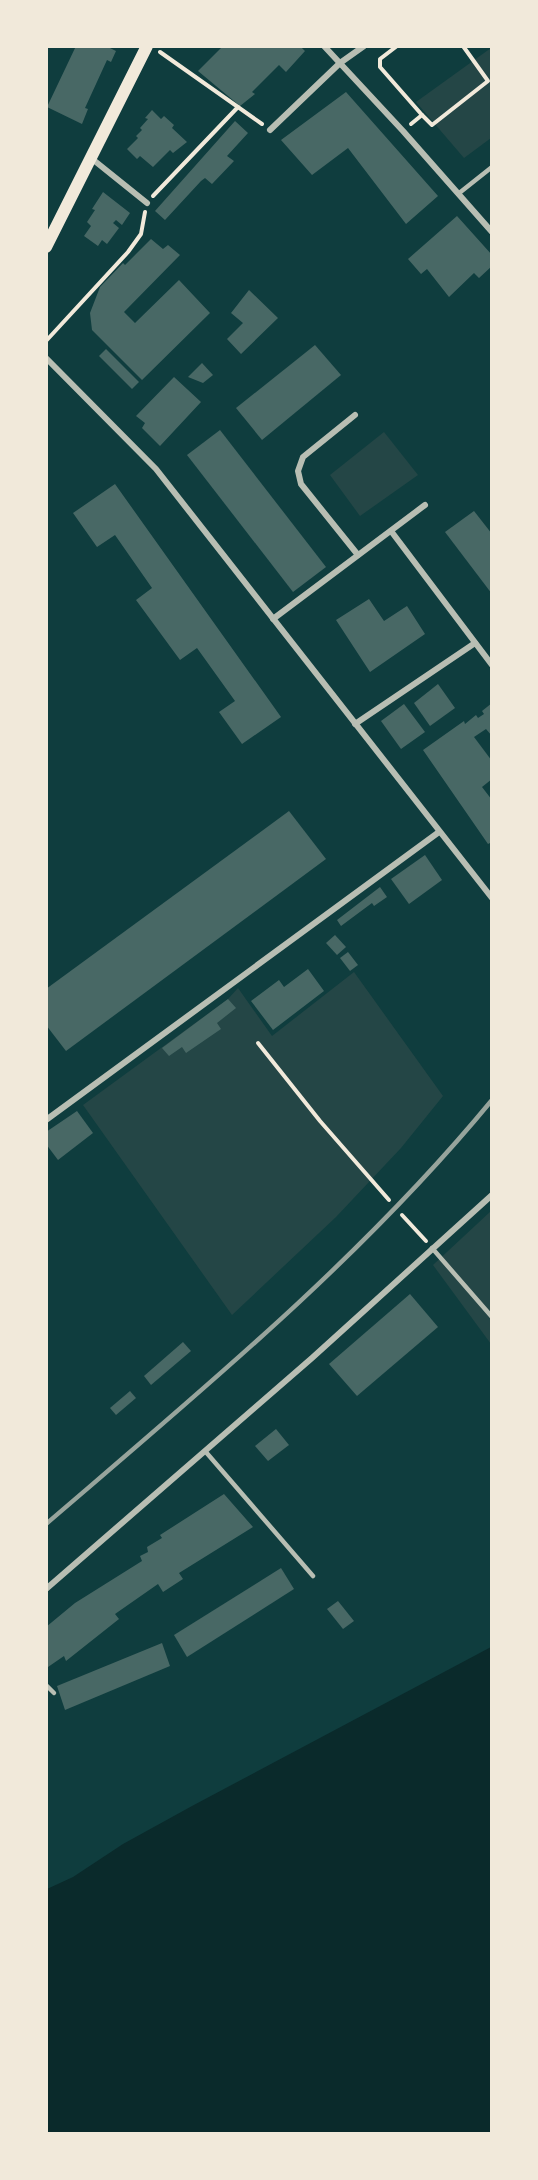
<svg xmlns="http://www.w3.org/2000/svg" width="538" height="2180" font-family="Poppins,sans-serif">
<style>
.green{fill:#244646}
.water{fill:#0a2a2b}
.building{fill:#486865}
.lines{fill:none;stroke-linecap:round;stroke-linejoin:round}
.path{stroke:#f1e9da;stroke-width:4}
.service{stroke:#b8beb3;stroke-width:4.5}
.minor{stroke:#b8beb3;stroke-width:6}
.secondary{stroke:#f1e9da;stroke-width:12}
.rail{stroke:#97a49c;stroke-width:4.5}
</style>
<rect width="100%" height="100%" fill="#0f3d3e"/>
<g class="green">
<polygon points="491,48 491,138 464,158 416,102"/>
<polygon points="384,432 418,475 360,516 330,475"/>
<polygon points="354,972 443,1096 401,1148 336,1217 232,1315 83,1105 228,999 238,988 272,1036"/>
<polygon points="491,1211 491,1344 433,1265"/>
</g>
<polygon class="water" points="491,1647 491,2133 47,2133 47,1889 73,1877 123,1844 192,1806"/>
<g class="building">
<polygon points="76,46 106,46 116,51 111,62 107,60 85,108 88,109 82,124 47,107"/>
<polygon points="223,46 300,46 305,51 286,72 279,65 252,92 255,94 240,106 198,71"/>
<polygon points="346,92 438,196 406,224 348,148 312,175 281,140"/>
<polygon points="152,110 161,119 164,116 174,125 172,128 187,142 173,153 170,150 153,167 140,156 137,159 127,149 138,138 136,136 142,130 140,128 148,119 145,118"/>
<polygon points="235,121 248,133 227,156 234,161 212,184 205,178 201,181 165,220 155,211"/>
<polygon points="103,192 130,213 122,225 116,220 113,223 119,228 107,244 102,240 98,246 84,236 91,226 87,222 95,210 92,209"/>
<polygon points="457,216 492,255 492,266 479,278 474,273 449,297 427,269 421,274 408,259"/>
<polygon points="151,239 163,249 168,245 180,255 124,312 135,323 179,280 210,313 142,380 92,330 90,313 100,287 123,263 125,265"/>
<polygon points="249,290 278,318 241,354 227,339 243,323 231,313"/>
<polygon points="315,345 341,375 262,440 236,408"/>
<polygon points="106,349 139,382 132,389 99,356"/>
<polygon points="202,363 213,375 203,383 188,377"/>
<polygon points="174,377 201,402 160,446 142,428 145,423 136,416"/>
<polygon points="220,430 326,567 293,592 187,455"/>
<polygon points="115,484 281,717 242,744 219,712 235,701 197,648 180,660 136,600 152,588 115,535 97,547 73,513"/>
<polygon points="474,511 492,534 492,594 445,532"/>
<polygon points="369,599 384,621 407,606 425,634 370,672 336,620"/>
<polygon points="438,684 455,708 430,726 414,703"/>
<polygon points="492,703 492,736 486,729 474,737 492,761 492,779 482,787 492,800 492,842 488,844 423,750 464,721 465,724 476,715 478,718 484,714 482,711"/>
<polygon points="404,704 425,732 401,749 381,721"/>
<polygon points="289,811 326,859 66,1051 46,1025 46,989"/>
<polygon points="425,855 442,880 409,904 391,879"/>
<polygon points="380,887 387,897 374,906 372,903 341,926 337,920"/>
<polygon points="335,935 346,947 337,955 326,943"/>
<polygon points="348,952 358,965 350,971 340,958"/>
<polygon points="308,969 324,991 273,1030 251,1001 279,980 284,987"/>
<polygon points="228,999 236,1008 217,1023 221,1029 186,1053 182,1047 169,1056 162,1048"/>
<polygon points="77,1111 93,1133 58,1160 46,1144 46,1132"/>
<polygon points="410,1294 438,1327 357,1396 329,1364"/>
<polygon points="183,1342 191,1351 151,1385 144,1376"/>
<polygon points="130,1391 136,1398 116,1415 110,1408"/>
<polygon points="276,1429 289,1445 268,1461 255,1446"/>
<polygon points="224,1494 253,1527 179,1573 183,1579 163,1592 158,1584 115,1614 119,1619 66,1661 64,1656 48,1667 46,1664 46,1627 75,1603 142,1561 140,1556 148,1552 147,1547 162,1538 160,1535"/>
<polygon points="281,1568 294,1589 187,1657 174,1635"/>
<polygon points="338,1601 354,1621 343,1629 327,1609"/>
<polygon points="162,1643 170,1666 65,1710 57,1686"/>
</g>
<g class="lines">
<g class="path">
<polyline points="397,46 380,59 380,67 422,115"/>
<polyline points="160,52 262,124"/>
<polyline points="411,124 422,115 432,125 488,81 463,46"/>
<polyline points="153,196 238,107"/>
<polyline points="46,341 128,252 141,234 145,212"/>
<polyline points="258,1043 320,1121 389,1200"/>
<polyline points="402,1215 426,1241"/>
</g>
<g class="service">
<polyline points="458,194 492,167"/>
<polyline points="432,1248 492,1317"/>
<polyline points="205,1451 313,1576"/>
<polyline points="46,1685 54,1693"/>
</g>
<g class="minor">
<polyline points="324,46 403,131 492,232"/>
<polyline points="270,130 340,63 364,46"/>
<polyline points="91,158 147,203"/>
<polyline points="46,358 156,469 492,898"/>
<polyline points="355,415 303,457 298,471 301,484 358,555"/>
<polyline points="391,531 492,665"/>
<polyline points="273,619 425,505"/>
<polyline points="355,724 475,643"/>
<polyline points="46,1120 439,832"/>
<polyline points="46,1589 312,1358 492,1195"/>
</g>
<polyline class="secondary" points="46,247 147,46"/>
<path class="rail" d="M46,1524C201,1391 362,1258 492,1100"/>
</g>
<rect width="538" height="2180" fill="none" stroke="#f1e9da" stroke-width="96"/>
</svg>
